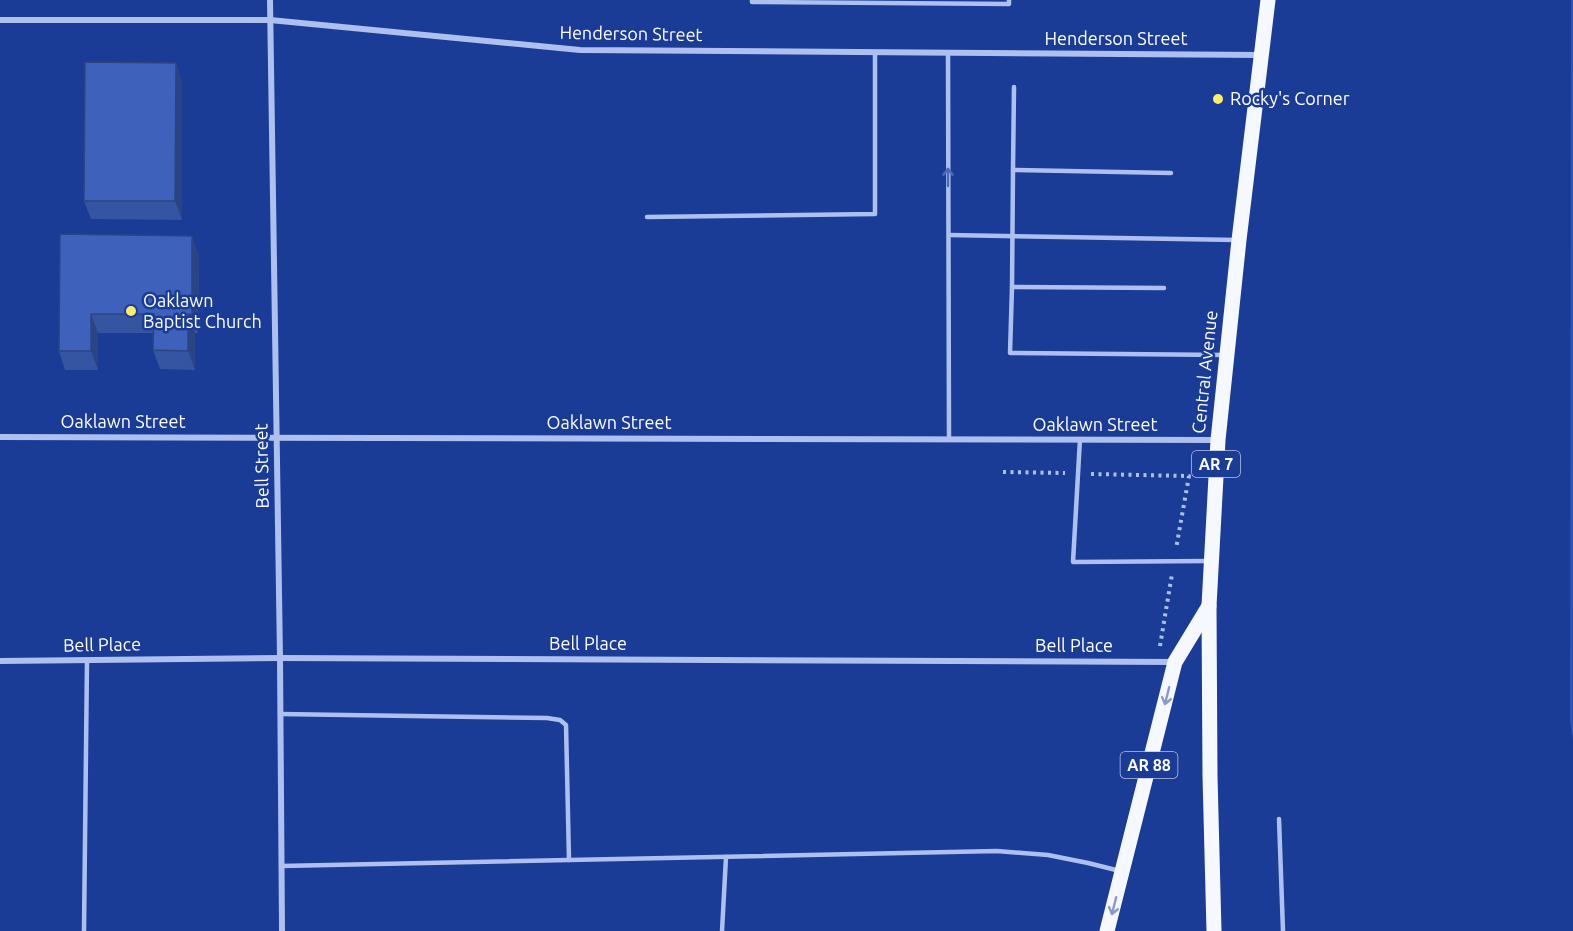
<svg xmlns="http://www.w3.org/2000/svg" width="1573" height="931" font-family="Ubuntu,sans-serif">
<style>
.pitch{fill:#2e54b4}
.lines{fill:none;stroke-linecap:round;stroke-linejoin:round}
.path{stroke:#adc0f0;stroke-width:4;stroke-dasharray:3 4.5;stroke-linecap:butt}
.service{stroke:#adc0f0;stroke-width:4.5}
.minor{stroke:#adc0f0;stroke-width:6}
.primary{stroke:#f6f8ff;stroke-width:15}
.wall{fill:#3554a2}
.shaded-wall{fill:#2b4584}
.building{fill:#3e62bc;stroke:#2b4584;stroke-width:1.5}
.oneway{stroke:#4d6ab6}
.oneway2{stroke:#889aca}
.poi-dot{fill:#ffec6c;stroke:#1a3c96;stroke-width:2}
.labels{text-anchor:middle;stroke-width:5;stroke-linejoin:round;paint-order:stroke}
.shield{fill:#1a3c96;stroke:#bac4e0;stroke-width:1.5}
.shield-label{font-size:16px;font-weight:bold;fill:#fff}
.street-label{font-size:18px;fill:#fff;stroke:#1a3c96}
.poi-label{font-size:18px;fill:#fff;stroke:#1a3c96;text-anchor:start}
</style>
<rect width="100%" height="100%" fill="#1a3c96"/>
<polygon class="pitch" points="1571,0 1573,0 1573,741 1570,721"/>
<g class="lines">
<g class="path">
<polyline points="1003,472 1065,473"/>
<polyline points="1091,474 1189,476 1176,549"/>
<polyline points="1160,646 1172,574"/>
</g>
<g class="service">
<polyline points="752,0 752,2 1009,4 1009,0"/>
<polyline points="948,53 949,439"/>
<polyline points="1013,170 1014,87"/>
<polyline points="1171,173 1013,170 1012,287 1010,353 1225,355"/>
<polyline points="647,217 875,214 875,53"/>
<polyline points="949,235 1237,240"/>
<polyline points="1012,287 1164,288"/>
<polyline points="1080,439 1073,562 1208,561"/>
<polyline points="280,714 547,718 560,720 566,725 569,860"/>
<polyline points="1279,819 1283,931"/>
<polyline points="281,866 997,851 1048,855 1088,863 1120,871"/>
<polyline points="84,931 87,660"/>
<polyline points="722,931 726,857"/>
</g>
<g class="minor">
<polyline points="270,0 280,658 282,931"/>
<polyline points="0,20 270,20 580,50 1262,55"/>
<polyline points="0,437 1217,440"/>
<polyline points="0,661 280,658 1175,662"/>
</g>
<g class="primary">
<polyline points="1107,931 1175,662 1209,606"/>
<polyline points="1214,931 1210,776 1209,606 1218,440 1239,240 1268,0"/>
</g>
</g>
<g class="wall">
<polygon points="176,63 182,82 182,220 91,219 84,201"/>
<polygon points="60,234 199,255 198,333 195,333 195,370 160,369 153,350 153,333 98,333 98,370 65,370 59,351"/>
</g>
<g class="shaded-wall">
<polygon points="176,63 182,82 182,220 175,201"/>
<polygon points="192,236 199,255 198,333 192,315"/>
<polygon points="91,314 98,333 98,370 91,351"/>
<polygon points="188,314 195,333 195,370 188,351"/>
</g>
<g class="building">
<polygon points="85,62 176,63 175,201 84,201"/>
<polygon points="60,234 192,236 192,315 188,314 188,351 153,350 154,314 91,314 91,351 59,351"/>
</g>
<defs><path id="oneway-shaft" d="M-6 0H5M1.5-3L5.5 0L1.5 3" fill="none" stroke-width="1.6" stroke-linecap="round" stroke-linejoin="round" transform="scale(1.5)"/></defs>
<use class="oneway" href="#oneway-shaft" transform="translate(948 177) rotate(-90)"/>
<g class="oneway2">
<use href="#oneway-shaft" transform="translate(1167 696) rotate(104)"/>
<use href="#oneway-shaft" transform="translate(1114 906) rotate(104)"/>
</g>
<g class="poi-dot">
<circle cx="1218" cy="99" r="6"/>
<circle cx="131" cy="311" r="6"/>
</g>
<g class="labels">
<g class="shield">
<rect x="1192" y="451" width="48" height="26" rx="4.5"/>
<rect x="1120.5" y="752" width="57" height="26" rx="4.5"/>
</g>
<g class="shield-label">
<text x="1216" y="470">AR 7</text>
<text x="1149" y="771">AR 88</text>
</g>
<g class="street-label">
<text transform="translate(631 34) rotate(1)" y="6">Henderson Street</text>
<text x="1116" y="45">Henderson Street</text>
<text transform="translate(1205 372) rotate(-84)" y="6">Central Avenue</text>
<text x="123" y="428">Oaklawn Street</text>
<text x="609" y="429">Oaklawn Street</text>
<text x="1095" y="431">Oaklawn Street</text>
<text transform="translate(262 466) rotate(-91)" y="6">Bell Street</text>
<text x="588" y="650">Bell Place</text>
<text transform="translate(102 645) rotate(-1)" y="6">Bell Place</text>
<text x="1074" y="652">Bell Place</text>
</g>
<g class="poi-label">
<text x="1230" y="105">Rocky's Corner</text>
<text x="143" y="307">Oaklawn<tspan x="143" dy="21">Baptist Church</tspan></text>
</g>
</g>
</svg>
